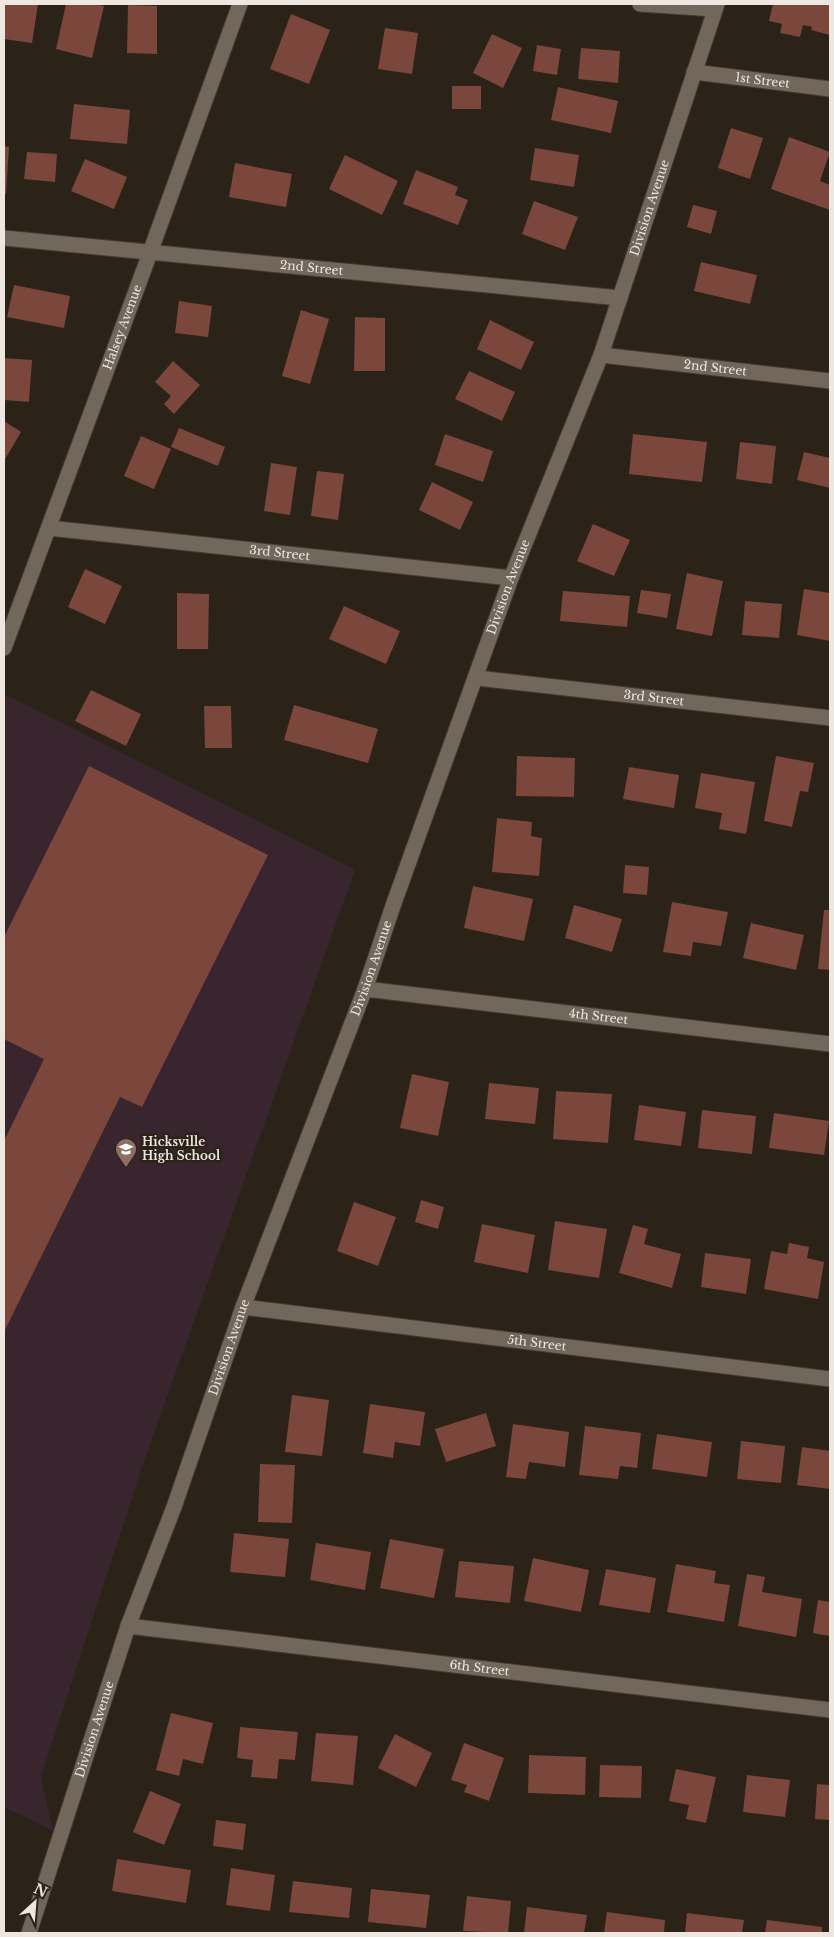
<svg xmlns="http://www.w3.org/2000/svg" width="834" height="1937" font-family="'Libre Baskerville',serif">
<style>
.education{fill:#38252d}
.building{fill:#7b463b}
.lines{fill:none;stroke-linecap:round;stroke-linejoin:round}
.street-casing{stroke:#433c34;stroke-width:17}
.street{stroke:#72675b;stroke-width:15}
.labels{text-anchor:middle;stroke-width:4.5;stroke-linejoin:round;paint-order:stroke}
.street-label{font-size:12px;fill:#ede7e0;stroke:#2b2218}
.poi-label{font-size:12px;font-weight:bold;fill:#ede7e0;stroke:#2b2218;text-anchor:start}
</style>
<rect width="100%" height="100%" fill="#2b2218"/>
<polygon class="education" points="4,694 355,870 142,1467 41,1777 53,1831 4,1807"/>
<g class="building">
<polygon points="4,4 38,4 32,43 4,39"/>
<polygon points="66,4 92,4 104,6 92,58 56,49"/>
<polygon points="773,4 830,4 830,35 811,30 812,27 803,25 800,37 780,33 782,24 769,21"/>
<polygon points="128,5 157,6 157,54 127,53"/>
<polygon points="291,14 330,30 309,84 270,69"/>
<polygon points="385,28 418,33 412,74 378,69"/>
<polygon points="492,34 522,48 503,88 473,73"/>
<polygon points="537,45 561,49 557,75 533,71"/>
<polygon points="581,48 620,51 618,83 578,79"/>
<rect x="452" y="86" width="29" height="23"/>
<polygon points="558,87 618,101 611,133 551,120"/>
<polygon points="74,104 130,110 127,144 70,139"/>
<polygon points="731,128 763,138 750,179 718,168"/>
<polygon points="789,137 830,152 820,181 830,185 830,210 771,189"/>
<polygon points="4,146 9,147 6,194 4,194"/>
<polygon points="535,148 579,155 574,187 530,180"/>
<polygon points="27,152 57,154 55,182 24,179"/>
<polygon points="345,155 398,181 382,215 329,189"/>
<polygon points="85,159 127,177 114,209 71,191"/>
<polygon points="235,163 292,174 286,207 229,197"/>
<polygon points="416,170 458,187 455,195 468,200 458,225 403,204"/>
<polygon points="534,201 578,217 565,250 522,234"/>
<polygon points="693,205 717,211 711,234 687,227"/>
<polygon points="701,262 757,275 750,304 694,291"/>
<polygon points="14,285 70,296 64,328 7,317"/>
<polygon points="179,301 212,306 208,337 175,333"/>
<polygon points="301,310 329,319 310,384 282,376"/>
<polygon points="355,317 385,318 385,371 354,371"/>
<polygon points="490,320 534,342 521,370 477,349"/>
<polygon points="4,358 32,360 29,402 4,400"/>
<polygon points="173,361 200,385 174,414 164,404 171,396 155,382"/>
<polygon points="469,371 515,392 502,421 455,399"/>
<polygon points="4,421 21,432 4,461"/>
<polygon points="179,428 225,447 218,466 171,447"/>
<polygon points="445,434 493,451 483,482 435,465"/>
<polygon points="633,434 707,442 702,482 629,474"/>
<polygon points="141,436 171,449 154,489 124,476"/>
<polygon points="740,442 776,446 772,484 736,479"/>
<polygon points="804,452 830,458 830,488 797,480"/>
<polygon points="271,463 297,467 290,515 264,511"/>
<polygon points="317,471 344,474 338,520 311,516"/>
<polygon points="432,482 473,502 460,530 419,510"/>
<polygon points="593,524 630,540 614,576 577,561"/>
<polygon points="85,569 122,586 105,624 68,607"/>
<polygon points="687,573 723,581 712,636 676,629"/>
<polygon points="804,589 830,593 830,641 797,635"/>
<polygon points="641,590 671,594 667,618 637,613"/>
<polygon points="563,591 630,596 627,627 560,621"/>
<polygon points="177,593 209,594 208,649 177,649"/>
<polygon points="745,601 782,604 779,638 742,635"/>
<polygon points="344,606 400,631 386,664 329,639"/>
<polygon points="91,690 141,714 126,746 75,721"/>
<polygon points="294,705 378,729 368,763 284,740"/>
<polygon points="204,706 231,706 232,748 205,748"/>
<polygon points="517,756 575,758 574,797 516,796"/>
<polygon points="776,756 814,763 808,792 800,791 792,827 764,821"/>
<polygon points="89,766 268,855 142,1107 120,1097 4,1332 4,1141 44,1059 4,1039 4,937"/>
<polygon points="629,767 679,775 674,808 623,799"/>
<polygon points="701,773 755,782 746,834 719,829 722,813 695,808"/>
<polygon points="497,818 532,822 531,836 542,838 539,876 492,872"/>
<polygon points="625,865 649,867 647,895 623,893"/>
<polygon points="473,886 533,899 524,941 464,928"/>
<polygon points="672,902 728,912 721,946 693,942 691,956 663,952"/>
<polygon points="574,905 622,919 612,952 565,938"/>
<polygon points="824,910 830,910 830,970 818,969"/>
<polygon points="751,923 804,935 796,970 743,958"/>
<polygon points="412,1074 449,1082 438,1136 400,1128"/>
<polygon points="489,1083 539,1088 535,1124 485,1119"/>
<polygon points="556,1091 612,1094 608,1143 553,1139"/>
<polygon points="639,1105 686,1112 681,1146 634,1140"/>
<polygon points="702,1110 756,1116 752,1154 698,1148"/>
<polygon points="774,1113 829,1121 824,1155 769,1148"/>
<polygon points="421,1200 444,1207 438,1229 415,1222"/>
<polygon points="354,1202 396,1217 378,1266 337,1251"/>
<polygon points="555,1221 607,1229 599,1278 548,1270"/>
<polygon points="482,1224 535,1235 528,1273 474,1262"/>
<polygon points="633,1225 648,1229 644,1244 681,1254 672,1288 619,1273"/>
<polygon points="789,1243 809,1247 807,1258 824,1262 818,1299 764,1289 771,1251 787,1254"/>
<polygon points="705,1253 751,1259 746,1294 701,1287"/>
<polygon points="292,1395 329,1400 322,1456 285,1452"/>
<polygon points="370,1404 425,1412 420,1446 395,1442 393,1458 363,1453"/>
<polygon points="486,1413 496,1446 446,1462 435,1429"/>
<polygon points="513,1424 569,1432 565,1467 529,1462 526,1479 506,1477"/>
<polygon points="585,1426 641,1433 637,1468 620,1466 618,1479 579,1475"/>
<polygon points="657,1434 712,1442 707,1477 652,1469"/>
<polygon points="741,1441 785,1446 781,1483 737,1479"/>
<polygon points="802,1447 830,1451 830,1489 797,1485"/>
<polygon points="260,1464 295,1465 292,1523 258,1522"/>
<polygon points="234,1533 289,1539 285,1577 230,1572"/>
<polygon points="390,1539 444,1549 434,1598 380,1588"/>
<polygon points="316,1543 371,1552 365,1590 310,1580"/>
<polygon points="533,1558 589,1570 581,1612 524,1601"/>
<polygon points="459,1561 514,1566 510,1603 455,1597"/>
<polygon points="676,1564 716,1571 714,1583 730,1585 724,1622 667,1612"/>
<polygon points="606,1569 656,1578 650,1613 599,1605"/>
<polygon points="747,1574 765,1577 762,1592 802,1599 796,1637 738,1626"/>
<polygon points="818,1600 830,1602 830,1636 813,1633"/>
<polygon points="171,1713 213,1723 203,1764 183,1759 179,1776 156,1770"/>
<polygon points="240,1727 298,1732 295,1760 279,1759 277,1779 251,1777 253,1760 237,1758"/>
<polygon points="316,1733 358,1736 353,1785 311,1781"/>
<polygon points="395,1734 432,1753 416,1787 378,1768"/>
<polygon points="464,1743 504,1758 489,1801 464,1792 467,1785 451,1780"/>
<polygon points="529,1755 586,1757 585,1795 528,1793"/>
<polygon points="600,1765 642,1766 641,1798 599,1797"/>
<polygon points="676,1769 716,1777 706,1823 686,1819 689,1805 669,1801"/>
<polygon points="747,1775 790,1780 785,1817 743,1812"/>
<polygon points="817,1784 830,1785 830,1820 815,1819"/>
<polygon points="150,1791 181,1804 164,1845 133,1832"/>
<polygon points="216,1820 246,1824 243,1850 213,1846"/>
<polygon points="117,1859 191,1870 186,1903 112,1891"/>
<polygon points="231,1868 275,1875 270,1911 226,1905"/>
<polygon points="293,1881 352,1888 349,1918 289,1912"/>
<polygon points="371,1889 430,1895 426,1928 368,1922"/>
<polygon points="467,1896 511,1901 508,1933 463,1931"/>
<polygon points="527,1907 587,1915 584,1933 524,1933"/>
<polygon points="607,1912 665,1920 664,1933 604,1933"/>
<polygon points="687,1913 744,1920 742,1933 685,1933"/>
<polygon points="767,1920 822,1927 822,1933 765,1933"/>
</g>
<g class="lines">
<g class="street-casing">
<g id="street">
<polyline points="640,4 715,9"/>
<path id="s1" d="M694,72L830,89"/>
<path id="s2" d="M4,238L620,298"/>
<path id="s3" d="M601,355L830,381"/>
<path id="s4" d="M49,528L511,578"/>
<path id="s5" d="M4,648L143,272L240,4"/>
<path id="s6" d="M477,678L830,718"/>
<path id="s7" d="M365,989L830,1044"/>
<path id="s8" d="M243,1307L830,1379"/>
<path id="s9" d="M128,1626L830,1710"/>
<path id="s10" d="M29,1933L128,1626L174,1507L243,1307L365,989L394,903L511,578L601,355L717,4"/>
</g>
</g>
<use href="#street" class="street"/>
</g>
<defs>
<g id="school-pin" transform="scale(1.125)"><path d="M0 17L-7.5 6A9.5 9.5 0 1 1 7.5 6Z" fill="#8d6e63" stroke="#2b2218"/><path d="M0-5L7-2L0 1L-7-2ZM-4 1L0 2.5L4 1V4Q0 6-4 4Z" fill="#fff"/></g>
</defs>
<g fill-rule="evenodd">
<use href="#school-pin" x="126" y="1149"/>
</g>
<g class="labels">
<g class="street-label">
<text dy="4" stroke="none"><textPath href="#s1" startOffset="69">1st Street</textPath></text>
<text dy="4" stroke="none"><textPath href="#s10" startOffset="1834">Division Avenue</textPath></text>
<text dy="4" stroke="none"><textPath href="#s2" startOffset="309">2nd Street</textPath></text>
<text dy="4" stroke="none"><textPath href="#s5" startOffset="342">Halsey Avenue</textPath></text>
<text dy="4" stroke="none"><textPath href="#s3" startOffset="115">2nd Street</textPath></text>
<text dy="4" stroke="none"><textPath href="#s4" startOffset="232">3rd Street</textPath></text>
<text dy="4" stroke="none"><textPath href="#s10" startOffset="1429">Division Avenue</textPath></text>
<text dy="4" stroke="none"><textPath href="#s6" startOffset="178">3rd Street</textPath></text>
<text dy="4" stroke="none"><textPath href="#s10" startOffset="1024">Division Avenue</textPath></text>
<text dy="4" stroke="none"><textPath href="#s7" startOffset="235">4th Street</textPath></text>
<text dy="4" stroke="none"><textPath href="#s8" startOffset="296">5th Street</textPath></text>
<text dy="4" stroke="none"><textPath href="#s10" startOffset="619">Division Avenue</textPath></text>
<text dy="4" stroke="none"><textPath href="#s9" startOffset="354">6th Street</textPath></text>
<text dy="4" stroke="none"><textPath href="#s10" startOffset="214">Division Avenue</textPath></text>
</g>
<g class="poi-label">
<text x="142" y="1146">Hicksville<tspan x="142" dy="14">High School</tspan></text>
</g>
</g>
<rect width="834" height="1937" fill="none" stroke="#ede7e0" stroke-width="10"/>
<g transform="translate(35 1902) rotate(26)" stroke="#2b2218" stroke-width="4" paint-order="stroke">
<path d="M0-4L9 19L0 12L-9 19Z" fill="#ede7e0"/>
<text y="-8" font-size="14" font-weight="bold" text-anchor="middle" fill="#ede7e0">N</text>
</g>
</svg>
